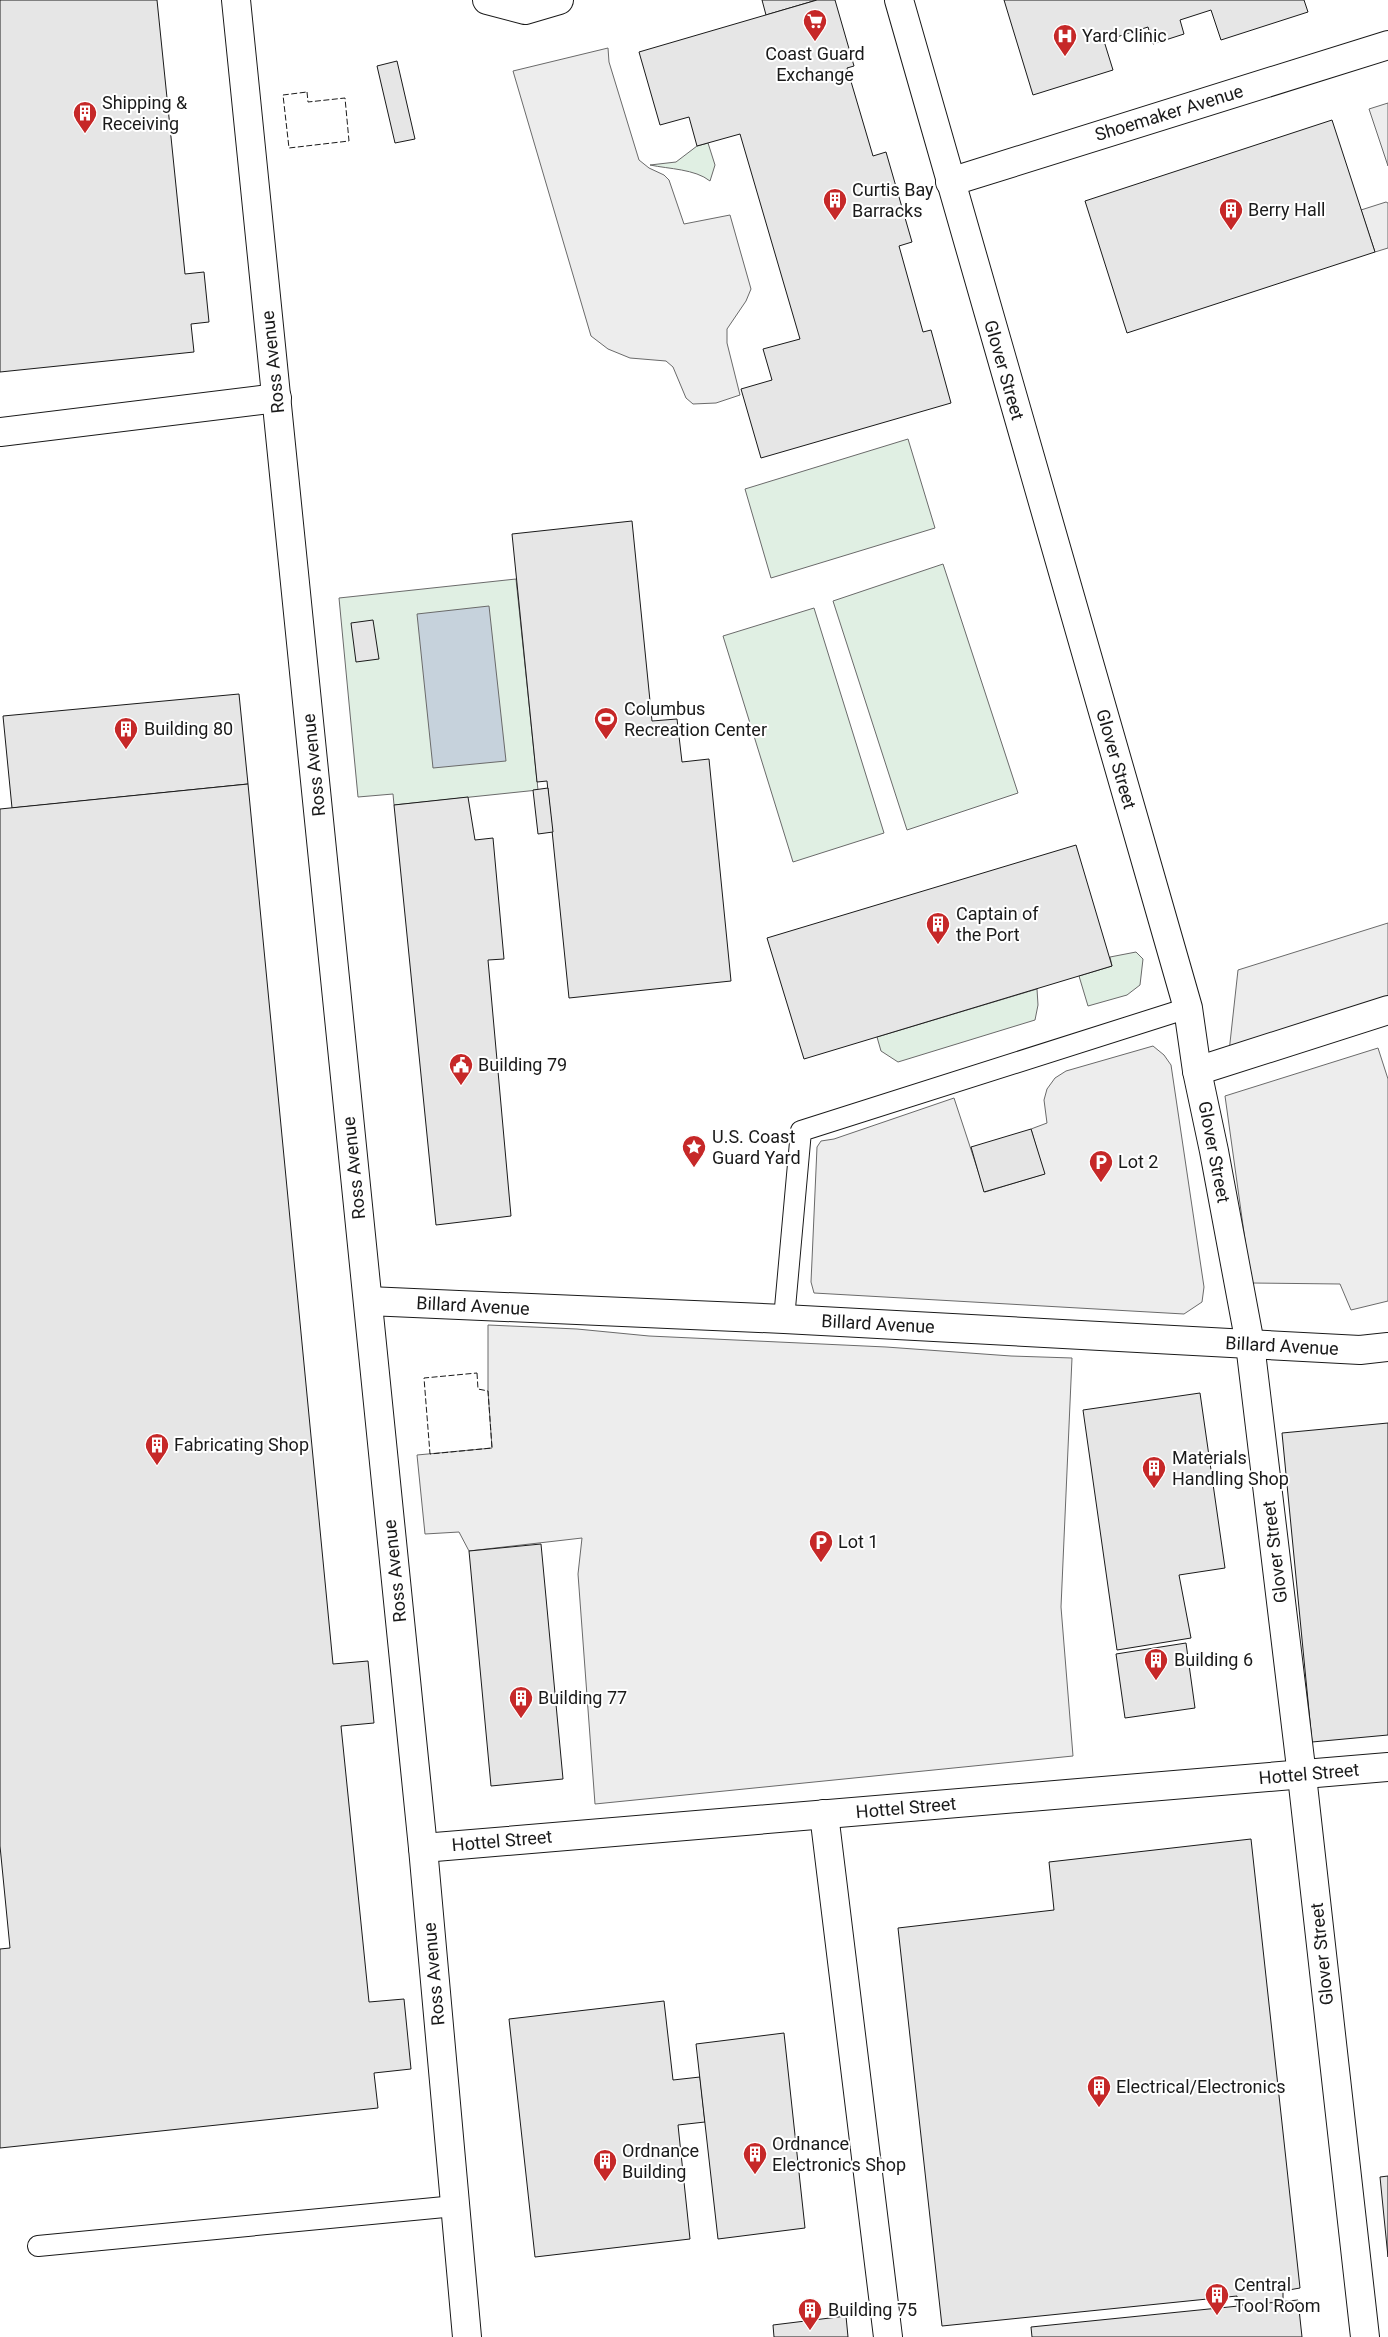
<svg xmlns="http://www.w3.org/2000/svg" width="1388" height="2337" font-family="Roboto,sans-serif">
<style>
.green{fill:#e0efe3;stroke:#6a6a6a}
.parking{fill:#ededed;stroke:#6a6a6a}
.water{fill:#c6d2dc;stroke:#6a6a6a}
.building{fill:#e6e6e6;stroke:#1a1a1a}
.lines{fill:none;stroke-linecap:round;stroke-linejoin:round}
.lane-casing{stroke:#1a1a1a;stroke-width:22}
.street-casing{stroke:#1a1a1a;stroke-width:30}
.lane{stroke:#fff;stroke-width:20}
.street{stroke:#fff;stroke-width:28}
.fence{stroke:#1a1a1a;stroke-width:1;stroke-dasharray:6 2.5;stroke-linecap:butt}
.labels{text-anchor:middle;stroke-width:4;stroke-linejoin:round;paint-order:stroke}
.poi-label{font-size:18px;fill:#1a1a1a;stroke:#fff;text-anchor:start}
.street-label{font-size:18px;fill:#1a1a1a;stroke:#fff}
</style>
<rect width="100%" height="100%" fill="#fff"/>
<g class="green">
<path d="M708,143L715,165L710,181C695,169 669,169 650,165L676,162L697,146Z"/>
<polygon points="908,439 935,528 771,578 745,489"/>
<polygon points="943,564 1018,793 907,830 833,601"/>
<polygon points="516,579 538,790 394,805 393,794 358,797 339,598"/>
<polygon points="814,608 884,833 793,862 723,636"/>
<polygon points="1136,952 1143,959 1140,985 1127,995 1088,1006 1079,976 1112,966 1110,957"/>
<polygon points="1037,989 1038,1005 1035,1020 898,1062 881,1051 877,1037"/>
</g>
<g class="parking">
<polygon points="608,48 609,62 639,160 649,168 664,175 669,180 684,224 730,215 751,289 746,301 727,329 727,343 740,395 716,403 693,404 686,398 673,367 666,361 630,358 608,349 591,336 513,71"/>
<polygon points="1388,103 1388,166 1369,109"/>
<polygon points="1386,202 1388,203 1388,248 1375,252 1361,210"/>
<polygon points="1388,923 1388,1010 1228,1061 1238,970"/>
<polygon points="1153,1046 1164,1055 1171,1065 1204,1287 1202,1302 1184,1314 814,1293 811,1282 812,1260 817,1147 821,1141 834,1139 954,1098 985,1192 1044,1174 1031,1129 1047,1123 1044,1100 1047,1089 1055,1078 1066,1071"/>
<polygon points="1378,1048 1388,1079 1388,1301 1351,1310 1340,1284 1251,1283 1225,1096"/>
<polygon points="488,1325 577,1329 649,1336 886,1347 1011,1356 1072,1358 1061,1607 1073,1756 595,1804 578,1574 582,1538 469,1551 459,1532 425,1534 417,1455 492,1448 488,1391"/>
</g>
<polygon class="water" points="489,606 506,761 433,768 417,614"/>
<g class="building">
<polygon points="0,0 157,0 185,274 204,272 209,322 191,324 194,352 0,372"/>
<polygon points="762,0 817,0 766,15"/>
<polygon points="817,0 835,0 854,66 847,68 873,156 886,152 912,242 899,246 923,332 931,330 951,403 761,458 741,389 772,380 763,349 800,339 740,134 697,146 689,117 660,125 639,52"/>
<polygon points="1004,0 1304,0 1308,12 1221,40 1211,10 1180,20 1184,34 1153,44 1148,27 1104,41 1113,70 1033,95"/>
<polygon points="397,61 415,139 395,143 377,66"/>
<polygon points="1332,120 1375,252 1127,333 1085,201"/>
<polygon points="632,521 652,721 677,719 682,762 709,759 731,981 569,998 547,781 537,782 512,534"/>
<polygon points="373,620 379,659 356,662 351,623"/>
<polygon points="239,694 248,784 12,808 3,716"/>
<polygon points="248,784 333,1664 368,1661 374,1723 341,1726 369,2002 404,1999 411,2069 374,2073 378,2108 0,2148 0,1949 10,1948 0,1846 0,809"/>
<polygon points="548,788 553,832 538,834 533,790"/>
<polygon points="468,797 475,840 493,838 504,959 488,960 511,1216 436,1225 394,805"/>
<polygon points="1076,845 1112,966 804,1059 767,938"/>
<polygon points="1031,1129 1045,1174 984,1192 971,1147"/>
<polygon points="1200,1393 1225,1568 1179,1575 1191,1638 1117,1650 1083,1410"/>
<polygon points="1388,1423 1388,1735 1312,1742 1282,1433"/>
<polygon points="541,1544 563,1779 491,1786 469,1551"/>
<polygon points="1186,1643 1195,1708 1125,1718 1116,1654"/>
<polygon points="1251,1839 1300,2288 1283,2291 1283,2302 1237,2305 1237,2296 942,2326 898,1928 1054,1910 1049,1862"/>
<polygon points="664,2001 673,2080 700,2077 705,2122 678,2125 690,2239 535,2257 509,2019"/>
<polygon points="784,2033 805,2228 718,2239 696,2044"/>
<polygon points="1388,2176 1388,2257 1380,2177"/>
<polygon points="1298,2300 1302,2337 1032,2337 1031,2327"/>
<polygon points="846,2316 848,2337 774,2337 773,2325"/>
</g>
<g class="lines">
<g class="lane-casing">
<g id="lane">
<polyline points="784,1319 801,1131 1188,1008"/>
<polyline points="38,2246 455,2206"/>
</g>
</g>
<g class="street-casing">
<g id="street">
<polyline points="236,0 423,1848 467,2337"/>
<polyline points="487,0 525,10 559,0"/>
<polyline points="899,0 1188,1008 1197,1071 1214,1151 1250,1344 1302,1776 1365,2337"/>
<polyline points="950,182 1388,45"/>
<polyline points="0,432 277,398"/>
<polyline points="1197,1071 1388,1010"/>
<polyline points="368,1301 784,1319 1360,1350 1388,1347"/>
<polyline points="824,1814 888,2337"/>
<polyline points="423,1848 1388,1767"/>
</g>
</g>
<use href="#lane" class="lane"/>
<use href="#street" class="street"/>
<g class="fence">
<polygon points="307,92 308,102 345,98 349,141 289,148 283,95"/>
<polygon points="477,1373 478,1389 488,1391 492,1448 430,1454 424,1378"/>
</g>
</g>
<defs>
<g id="supermarket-pin" transform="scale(1.25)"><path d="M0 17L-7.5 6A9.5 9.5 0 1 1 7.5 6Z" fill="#c62828" stroke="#fff"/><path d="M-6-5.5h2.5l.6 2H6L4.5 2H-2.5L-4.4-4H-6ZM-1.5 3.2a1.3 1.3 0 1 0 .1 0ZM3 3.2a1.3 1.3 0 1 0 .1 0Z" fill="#fff"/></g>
<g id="hospital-pin" transform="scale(1.25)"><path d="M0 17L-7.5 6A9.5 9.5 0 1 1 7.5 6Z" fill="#c62828" stroke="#fff"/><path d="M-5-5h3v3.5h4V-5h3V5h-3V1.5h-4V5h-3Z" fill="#fff"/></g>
<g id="building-pin" transform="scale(1.25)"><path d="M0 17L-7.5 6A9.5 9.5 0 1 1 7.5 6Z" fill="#c62828" stroke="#fff"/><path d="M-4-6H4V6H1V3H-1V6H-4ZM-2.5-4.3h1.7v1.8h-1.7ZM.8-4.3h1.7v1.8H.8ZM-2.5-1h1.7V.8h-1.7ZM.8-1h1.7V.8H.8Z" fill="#fff"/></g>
<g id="stadium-pin" transform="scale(1.25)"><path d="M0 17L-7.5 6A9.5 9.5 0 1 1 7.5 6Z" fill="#c62828" stroke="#fff"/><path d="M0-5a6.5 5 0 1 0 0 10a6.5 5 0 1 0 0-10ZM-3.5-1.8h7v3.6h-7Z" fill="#fff"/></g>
<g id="civic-pin" transform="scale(1.25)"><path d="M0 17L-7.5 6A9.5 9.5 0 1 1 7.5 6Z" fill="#c62828" stroke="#fff"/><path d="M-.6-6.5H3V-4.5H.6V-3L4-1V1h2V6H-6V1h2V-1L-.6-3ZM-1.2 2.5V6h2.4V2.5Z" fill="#fff"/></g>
<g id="sight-pin" transform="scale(1.25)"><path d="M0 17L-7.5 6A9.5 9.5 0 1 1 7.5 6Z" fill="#c62828" stroke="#fff"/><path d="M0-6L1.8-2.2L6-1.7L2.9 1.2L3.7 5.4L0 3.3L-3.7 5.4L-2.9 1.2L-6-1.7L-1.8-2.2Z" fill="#fff"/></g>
<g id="parking-pin" transform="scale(1.25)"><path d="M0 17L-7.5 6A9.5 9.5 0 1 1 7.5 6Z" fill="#c62828" stroke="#fff"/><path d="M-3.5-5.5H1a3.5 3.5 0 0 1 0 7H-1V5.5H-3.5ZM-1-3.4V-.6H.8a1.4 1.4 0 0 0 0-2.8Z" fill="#fff"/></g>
</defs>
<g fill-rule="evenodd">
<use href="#supermarket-pin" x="815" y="21"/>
<use href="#hospital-pin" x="1065" y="36"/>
<use href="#building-pin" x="85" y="113"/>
<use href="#building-pin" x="835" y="200"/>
<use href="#building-pin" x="1231" y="210"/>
<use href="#stadium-pin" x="606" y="719"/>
<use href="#building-pin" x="126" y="729"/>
<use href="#building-pin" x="938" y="924"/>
<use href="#civic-pin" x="461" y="1065"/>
<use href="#sight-pin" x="694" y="1147"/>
<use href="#parking-pin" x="1101" y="1162"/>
<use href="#building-pin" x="157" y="1445"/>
<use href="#building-pin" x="1154" y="1468"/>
<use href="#parking-pin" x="821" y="1542"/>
<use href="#building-pin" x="1156" y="1660"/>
<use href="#building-pin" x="521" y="1698"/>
<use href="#building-pin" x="1099" y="2087"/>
<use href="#building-pin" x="755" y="2154"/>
<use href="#building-pin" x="605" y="2161"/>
<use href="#building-pin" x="1217" y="2295"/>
<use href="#building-pin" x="810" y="2310"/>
</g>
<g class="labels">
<g class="poi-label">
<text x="1082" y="42">Yard Clinic</text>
<text x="815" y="60" text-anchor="middle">Coast Guard<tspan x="815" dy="21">Exchange</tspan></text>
<text x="102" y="109">Shipping &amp;<tspan x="102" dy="21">Receiving</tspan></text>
<text x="852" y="196">Curtis Bay<tspan x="852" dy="21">Barracks</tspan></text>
<text x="1248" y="216">Berry Hall</text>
<text x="624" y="715">Columbus<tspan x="624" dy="21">Recreation Center</tspan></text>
<text x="144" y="735">Building 80</text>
<text x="956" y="920">Captain of<tspan x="956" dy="21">the Port</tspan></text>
<text x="478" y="1071">Building 79</text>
<text x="712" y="1143">U.S. Coast<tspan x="712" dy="21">Guard Yard</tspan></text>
<text x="1118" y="1168">Lot 2</text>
<text x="174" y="1451">Fabricating Shop</text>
<text x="1172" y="1464">Materials<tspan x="1172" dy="21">Handling Shop</tspan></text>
<text x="838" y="1548">Lot 1</text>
<text x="1174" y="1666">Building 6</text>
<text x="538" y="1704">Building 77</text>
<text x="1116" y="2093">Electrical/Electronics</text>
<text x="772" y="2150">Ordnance<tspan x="772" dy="21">Electronics Shop</tspan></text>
<text x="622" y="2157">Ordnance<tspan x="622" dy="21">Building</tspan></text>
<text x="1234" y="2291">Central<tspan x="1234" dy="21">Tool Room</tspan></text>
<text x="828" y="2316">Building 75</text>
</g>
<g class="street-label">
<text transform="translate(1169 113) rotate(-17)" y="6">Shoemaker Avenue</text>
<text transform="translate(273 362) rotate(-96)" y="6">Ross Avenue</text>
<text transform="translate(1004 370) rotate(74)" y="6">Glover Street</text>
<text transform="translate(1116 759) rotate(74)" y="6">Glover Street</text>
<text transform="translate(314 765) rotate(-96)" y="6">Ross Avenue</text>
<text transform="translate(1214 1152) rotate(79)" y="6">Glover Street</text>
<text transform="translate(354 1168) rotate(-96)" y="6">Ross Avenue</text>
<text transform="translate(473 1306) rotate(3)" y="6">Billard Avenue</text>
<text transform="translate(878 1324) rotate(3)" y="6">Billard Avenue</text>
<text transform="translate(1282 1346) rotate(3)" y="6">Billard Avenue</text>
<text transform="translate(1275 1552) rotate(-97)" y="6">Glover Street</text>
<text transform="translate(395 1571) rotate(-96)" y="6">Ross Avenue</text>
<text transform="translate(1309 1774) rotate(-5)" y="6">Hottel Street</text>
<text transform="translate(906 1808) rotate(-5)" y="6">Hottel Street</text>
<text transform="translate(502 1841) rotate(-5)" y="6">Hottel Street</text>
<text transform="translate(1322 1954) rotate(-96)" y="6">Glover Street</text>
<text transform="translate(434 1974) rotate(-95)" y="6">Ross Avenue</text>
</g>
</g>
</svg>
